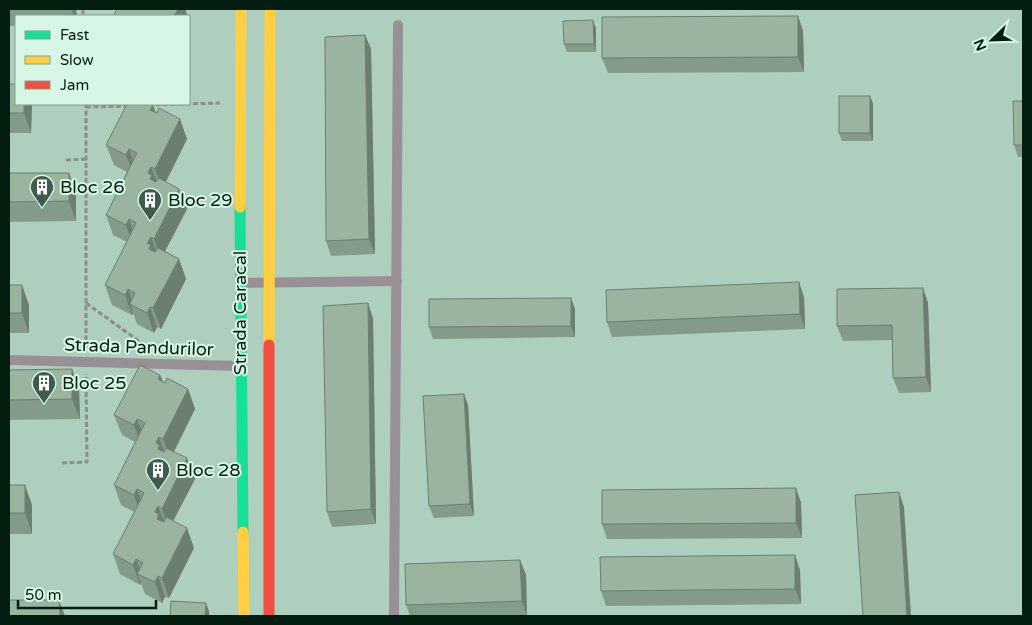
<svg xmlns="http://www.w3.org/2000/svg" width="1032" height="625" font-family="'Varela Round',sans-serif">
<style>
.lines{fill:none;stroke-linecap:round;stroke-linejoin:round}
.path{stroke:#8c8e8e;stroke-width:3;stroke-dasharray:5 2.5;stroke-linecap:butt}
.lane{stroke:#999096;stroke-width:10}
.fast{stroke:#16e098;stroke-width:11}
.slow{stroke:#ffcf43;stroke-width:11}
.jam{stroke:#f24e42;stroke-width:11}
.wall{fill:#859b89}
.shaded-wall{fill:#6c7e6f}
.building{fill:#9bb49f;stroke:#6c7e6f}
.labels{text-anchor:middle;stroke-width:4;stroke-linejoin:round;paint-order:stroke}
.poi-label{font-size:18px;fill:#041d11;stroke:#d8f6e5;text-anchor:start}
.street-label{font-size:18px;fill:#041d11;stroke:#d8f6e5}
</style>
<rect width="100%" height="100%" fill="#aecfbd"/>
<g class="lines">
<g class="path">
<polyline points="83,9 83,16"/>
<polyline points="148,105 220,103"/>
<polyline points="86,107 130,106"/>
<polyline points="66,160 86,159"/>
<polyline points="86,303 150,349"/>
<polyline points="86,348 86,104"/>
<polyline points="62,463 87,462 86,374"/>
</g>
<g class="lane">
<polyline points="241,283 397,281"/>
<polyline points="9,360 240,366"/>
<polyline points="394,616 398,25"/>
</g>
<polyline class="fast" points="240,207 243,532"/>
<g class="slow">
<polyline points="240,207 241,9"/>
<polyline points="269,345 270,9"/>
<polyline points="243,532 244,616"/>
</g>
<polyline class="jam" points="269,616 269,345"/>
</g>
<g class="wall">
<polygon points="9,9 76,9 77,16 16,16 16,26 9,26"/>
<polygon points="798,16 803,31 804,72 608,73 602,58"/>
<polygon points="596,28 596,52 567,52 564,44"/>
<polygon points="365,35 371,49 375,254 331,256 326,241"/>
<polygon points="9,84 32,104 31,133 9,133"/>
<polygon points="870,96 873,104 873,141 842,141 839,133"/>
<polygon points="1023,101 1023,157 1018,157 1014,145"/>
<polygon points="155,112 187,139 166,182 187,209 165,251 179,259 186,279 161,329 157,327 154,333 137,324 133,313 132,315 112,305 105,285 127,242 113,235 106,215 127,172 114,165 106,145"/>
<polygon points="9,173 69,173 76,193 76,221 9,222"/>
<polygon points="9,285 29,305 29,333 9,333"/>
<polygon points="923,288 928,303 931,392 899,393 893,378 892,340 843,341 837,326"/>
<polygon points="804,297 805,329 612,337 607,322"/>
<polygon points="571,298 575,309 575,337 433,339 429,327"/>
<polygon points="373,318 376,524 332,527 327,512"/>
<polygon points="72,369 79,389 80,419 9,420 9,370"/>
<polygon points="160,375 163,382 188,389 195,409 174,452 195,479 173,521 194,548 169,598 165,597 162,603 145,594 141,583 140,585 120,574 113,554 134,512 121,505 114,485 135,442 122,435 114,415"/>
<polygon points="464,394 468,405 474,516 434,518 429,506"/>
<polygon points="9,485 32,505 32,534 9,534"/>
<polygon points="796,488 801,503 802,538 607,539 602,524"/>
<polygon points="520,560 526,575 527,616 410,616 406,605"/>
<polygon points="800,570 801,604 606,606 601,591"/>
</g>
<g class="shaded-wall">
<polygon points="71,9 76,9 77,16 74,16"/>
<polygon points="178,9 185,9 188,16 174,16"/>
<polygon points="798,16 803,31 804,72 798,57"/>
<polygon points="593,20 596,28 596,52 594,44"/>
<polygon points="365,35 371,49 375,254 369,239"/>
<polygon points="870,96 873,104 873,141 870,133"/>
<polygon points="24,104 32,104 31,133 24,113"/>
<polygon points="153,105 160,125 150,110"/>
<polygon points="180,119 187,139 162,189 155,169"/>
<polygon points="129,149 136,169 134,175 126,155"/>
<polygon points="151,167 159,187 157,199 148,173"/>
<polygon points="69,173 76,193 76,221 69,201"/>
<polygon points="179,189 187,209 161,259 154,239"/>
<polygon points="129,219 136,239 133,245 126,225"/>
<polygon points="151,237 158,257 150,248 147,243"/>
<polygon points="179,259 186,279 161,329 153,308"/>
<polygon points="799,282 804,297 805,329 800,314"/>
<polygon points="22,285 29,305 29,333 22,313"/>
<polygon points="923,288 928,303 931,392 926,377"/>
<polygon points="128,289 134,306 130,304 133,313 132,315 125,295"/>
<polygon points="571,298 575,309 575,337 571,326"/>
<polygon points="368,303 373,318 376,524 371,509"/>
<polygon points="150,307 157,327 154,333 147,313"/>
<polygon points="72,369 79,389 80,419 72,399"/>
<polygon points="160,375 168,395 158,379"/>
<polygon points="188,389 195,409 170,459 163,439"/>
<polygon points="464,394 468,405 474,516 470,504"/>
<polygon points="137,419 145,439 141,445 134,425"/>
<polygon points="159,437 166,457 165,469 156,443"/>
<polygon points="187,458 195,479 169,529 162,509"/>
<polygon points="25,485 32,505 32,534 25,513"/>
<polygon points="796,488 801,503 802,538 796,523"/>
<polygon points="137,489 144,509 141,515 134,495"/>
<polygon points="899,492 904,507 911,616 907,616"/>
<polygon points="158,506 166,527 165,539 155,512"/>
<polygon points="187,528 194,548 169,598 162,578"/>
<polygon points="795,555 800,570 801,604 795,589"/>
<polygon points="136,559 142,576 137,574 141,583 140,585 133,565"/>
<polygon points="520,560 526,575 527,616 522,601"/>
<polygon points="158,576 165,597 162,603 155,582"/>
<polygon points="59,600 65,616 60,616"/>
<polygon points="206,603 209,611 209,616 205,616"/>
</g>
<g class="building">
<polygon points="117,9 178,9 174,16 113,16"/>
<polygon points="798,16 798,57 602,58 602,17"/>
<polygon points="593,20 594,44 564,44 563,21"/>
<polygon points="365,35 369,239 326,241 325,37"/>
<polygon points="9,84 16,84 16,104 24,104 24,113 9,113"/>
<rect x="839" y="96" width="31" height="37"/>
<polygon points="1013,101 1023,101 1023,145 1014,145"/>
<polygon points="127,104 150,104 153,105 150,110 157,113 159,108 180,119 155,169 151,167 148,173 152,175 150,179 156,182 159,178 179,189 154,239 151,237 147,243 151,245 149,249 155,252 158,248 179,259 153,308 150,307 147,313 130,304 135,293 128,289 125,295 105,285 136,223 129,219 126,225 106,215 137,153 129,149 126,155 106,145"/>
<polygon points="9,173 69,173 69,201 9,202"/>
<polygon points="799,282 800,314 607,322 606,290"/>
<rect x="9" y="285" width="13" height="28"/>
<polygon points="923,288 926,377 893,378 892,325 837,326 837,289"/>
<polygon points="571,298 571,326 429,327 429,299"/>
<polygon points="368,303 371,509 327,512 323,306"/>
<polygon points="140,365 160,375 158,379 165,383 167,378 188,389 163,439 159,437 156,443 160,445 158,449 164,452 166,448 187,458 162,509 158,506 155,512 159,514 157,519 164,522 166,517 187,528 162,578 158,576 155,582 137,574 143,563 136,559 133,565 113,554 144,493 137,489 134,495 114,485 145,423 137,419 134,425 114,415"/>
<polygon points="72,369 72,399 9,400 9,370"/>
<polygon points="464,394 470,504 429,506 423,396"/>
<rect x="9" y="485" width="16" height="28"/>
<polygon points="796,488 796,523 602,524 602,490"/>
<polygon points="899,492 907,616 863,616 855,495"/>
<polygon points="795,555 795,589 601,591 600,557"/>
<polygon points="520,560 522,601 406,605 405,564"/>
<polygon points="9,600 59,600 60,616 9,616"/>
<polygon points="171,601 206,603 205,616 170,616"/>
</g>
<defs>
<g id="building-pin" transform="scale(1.25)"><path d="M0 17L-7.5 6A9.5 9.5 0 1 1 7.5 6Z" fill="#3f5b4d" stroke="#d8f6e5"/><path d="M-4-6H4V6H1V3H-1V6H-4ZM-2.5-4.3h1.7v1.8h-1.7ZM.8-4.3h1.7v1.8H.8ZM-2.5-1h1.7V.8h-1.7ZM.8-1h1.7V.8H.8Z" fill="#fff"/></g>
</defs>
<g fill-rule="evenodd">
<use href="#building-pin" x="42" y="187"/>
<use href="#building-pin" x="150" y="200"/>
<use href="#building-pin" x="44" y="383"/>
<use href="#building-pin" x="158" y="470"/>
</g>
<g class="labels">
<g class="poi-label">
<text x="60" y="193">Bloc 26</text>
<text x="168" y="206">Bloc 29</text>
<text x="62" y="389">Bloc 25</text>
<text x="176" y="476">Bloc 28</text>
</g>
<g class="street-label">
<text transform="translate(240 313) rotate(-90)" y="6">Strada Caracal</text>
<text transform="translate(139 347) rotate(2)" y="6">Strada Pandurilor</text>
</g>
</g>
<rect width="1032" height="625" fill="none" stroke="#041d11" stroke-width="20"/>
<rect x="15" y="15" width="175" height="90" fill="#d8f6e5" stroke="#839f90"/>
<rect x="25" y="31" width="25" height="8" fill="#16e098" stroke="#839f90"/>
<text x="60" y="40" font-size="15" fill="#041d11">Fast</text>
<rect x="25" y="56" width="25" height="8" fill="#ffcf43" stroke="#839f90"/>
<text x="60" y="65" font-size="15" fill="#041d11">Slow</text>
<rect x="25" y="81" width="25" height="8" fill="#f24e42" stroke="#839f90"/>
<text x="60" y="90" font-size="15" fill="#041d11">Jam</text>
<g transform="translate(992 40) rotate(247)" stroke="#d8f6e5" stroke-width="4" paint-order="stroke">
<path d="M0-4L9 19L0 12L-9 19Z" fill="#041d11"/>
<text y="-8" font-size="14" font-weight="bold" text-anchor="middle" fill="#041d11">N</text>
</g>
<path d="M18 600v8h138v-8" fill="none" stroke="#041d11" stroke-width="2.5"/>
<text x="25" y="600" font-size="15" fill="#041d11" stroke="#d8f6e5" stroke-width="4" paint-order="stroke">50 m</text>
</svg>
